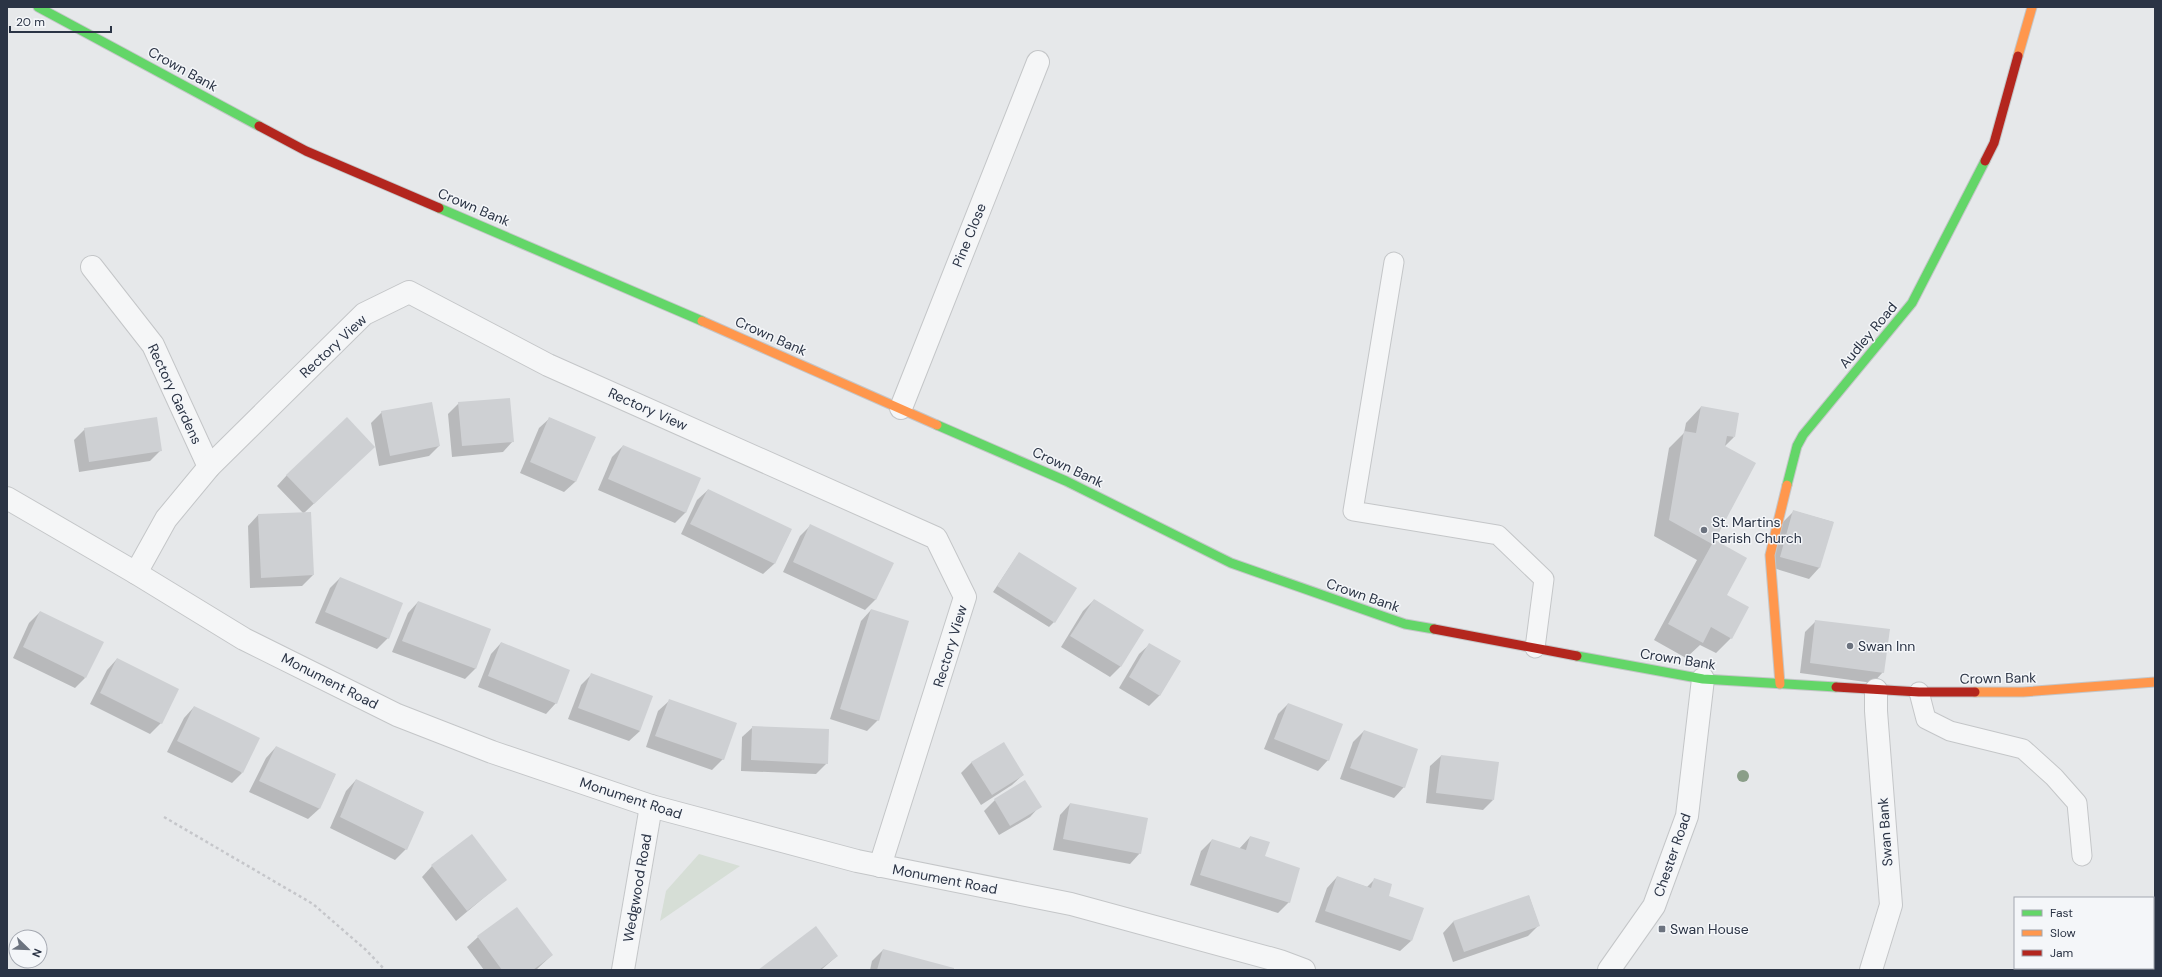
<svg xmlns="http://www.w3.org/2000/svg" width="2162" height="977" font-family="'DM Sans',sans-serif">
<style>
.green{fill:#d6ded6}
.shadow{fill:#0003}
.building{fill:#ced0d3}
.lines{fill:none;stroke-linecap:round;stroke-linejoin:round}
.lane-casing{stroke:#c4c6c8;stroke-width:21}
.street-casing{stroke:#c4c6c8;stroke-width:24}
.fast-casing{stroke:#c4c6c8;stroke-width:11}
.slow-casing{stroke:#c4c6c8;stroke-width:11}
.jam-casing{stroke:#c4c6c8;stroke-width:11}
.path{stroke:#c5c6ca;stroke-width:2.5;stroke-dasharray:3 3;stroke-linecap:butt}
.lane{stroke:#f5f6f7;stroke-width:19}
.street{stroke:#f5f6f7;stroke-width:22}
.fast{stroke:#63d668;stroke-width:9}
.slow{stroke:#ff974d;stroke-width:9}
.jam{stroke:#b3261e;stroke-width:9}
.tree{fill:#8a9e88}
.poi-dot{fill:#6c737f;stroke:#f4f6f9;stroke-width:1.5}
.labels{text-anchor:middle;stroke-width:3;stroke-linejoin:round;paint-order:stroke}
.street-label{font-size:14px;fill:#2b3445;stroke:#f4f6f9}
.poi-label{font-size:14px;fill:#2b3445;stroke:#f4f6f9;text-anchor:start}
</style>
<rect width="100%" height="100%" fill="#e6e8ea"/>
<polygon class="green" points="699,854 740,866 660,921 666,891"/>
<g class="shadow">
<polygon points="459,403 513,441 503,452 452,457 448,414"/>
<polygon points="1701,407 1734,437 1724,447 1714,541 1725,595 1731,638 1716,653 1700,645 1686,658 1654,640 1697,560 1654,536 1669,448 1684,433 1686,423"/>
<polygon points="382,412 439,446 429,456 379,466 371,423"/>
<polygon points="550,418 595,438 575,482 564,492 520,473 539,428"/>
<polygon points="85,429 161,450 150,461 79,472 74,440"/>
<polygon points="623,446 686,512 675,523 598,490 612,457"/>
<polygon points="363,457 304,513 313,575 302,586 250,588 248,526 258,515 303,513 277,486 287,475"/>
<polygon points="708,490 791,530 774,564 763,574 681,534 697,500"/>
<polygon points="1794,511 1833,522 1819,568 1809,579 1770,567 1783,522"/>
<polygon points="810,526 876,599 865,610 783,572 800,536"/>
<polygon points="1019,553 1054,622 1049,627 993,592"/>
<polygon points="340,578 388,638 377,649 315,623 330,588"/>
<polygon points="1094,600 1142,630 1120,667 1110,677 1061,647 1083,611"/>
<polygon points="418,602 490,630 475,669 465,679 392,652 408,613"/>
<polygon points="871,610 878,720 867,731 830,719 861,621"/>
<polygon points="40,612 85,678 75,688 13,658 29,623"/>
<polygon points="1816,621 1883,672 1873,683 1800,673 1805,632"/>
<polygon points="501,643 556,703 546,714 478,687 491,654"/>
<polygon points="1150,644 1160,695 1149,706 1119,688 1139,654"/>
<polygon points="117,659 161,723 150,734 90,704 107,670"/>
<polygon points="592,674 640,731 629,741 568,719 581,685"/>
<polygon points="669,701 723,759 712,770 646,747 658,711"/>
<polygon points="1288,704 1328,760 1318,771 1264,749 1278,714"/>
<polygon points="194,707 242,773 232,783 167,752 184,718"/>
<polygon points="753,727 827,763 816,774 741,771 742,737"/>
<polygon points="1364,731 1404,787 1394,798 1340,779 1353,742"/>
<polygon points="276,747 335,775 319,809 308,819 249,792 266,758"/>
<polygon points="1441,756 1493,800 1483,810 1426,803 1430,766"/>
<polygon points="972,762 1023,775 1012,785 981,805 961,773"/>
<polygon points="356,780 423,812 406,849 395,860 330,828 346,791"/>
<polygon points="995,800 1040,806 1030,817 999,835 984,811"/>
<polygon points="1070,804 1140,853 1130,864 1053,850 1060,815"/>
<polygon points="1250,837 1289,902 1278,913 1190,885 1201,851 1212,840 1239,849"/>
<polygon points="432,866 506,879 456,921 422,877"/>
<polygon points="1337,877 1367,887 1375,879 1388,896 1411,941 1400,951 1315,922 1327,888"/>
<polygon points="1529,896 1539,925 1528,936 1453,962 1443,933 1453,922"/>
<polygon points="478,937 552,955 536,970 484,970 467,947"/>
<polygon points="883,950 953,970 870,970 872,961"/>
<polygon points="837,956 821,970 759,970"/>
</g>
<g class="building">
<polygon points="510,398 514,442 462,446 458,402"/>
<polygon points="432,402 440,446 390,456 381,411"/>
<polygon points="1701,406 1739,413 1735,437 1727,436 1725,446 1756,463 1715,540 1747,558 1727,595 1749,607 1732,639 1711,627 1703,643 1668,624 1712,544 1669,520 1684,431 1696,433"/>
<polygon points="157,417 162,451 89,462 84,428"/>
<polygon points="347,417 375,447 314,504 286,475"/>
<polygon points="549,417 596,437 576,482 530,462"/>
<polygon points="623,445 701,478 686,513 608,479"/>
<polygon points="708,489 792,529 775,564 690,524"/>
<polygon points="1793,510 1834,522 1820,568 1780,557"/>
<polygon points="311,512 314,575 261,578 258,514"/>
<polygon points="810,524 894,563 876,600 793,562"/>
<polygon points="1019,552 1077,588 1055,623 997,586"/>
<polygon points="340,577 403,603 389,639 325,612"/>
<polygon points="1094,599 1144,630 1121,667 1070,636"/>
<polygon points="418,601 491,629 476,669 402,641"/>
<polygon points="871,609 909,621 879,721 840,709"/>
<polygon points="40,611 104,642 86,678 23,647"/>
<polygon points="1815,620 1890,629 1884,673 1810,663"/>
<polygon points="501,642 570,670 557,704 488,676"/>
<polygon points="1149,643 1181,661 1160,696 1129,677"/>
<polygon points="117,658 179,689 162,724 100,693"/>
<polygon points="591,673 653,696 640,731 578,708"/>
<polygon points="669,699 737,723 724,760 655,736"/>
<polygon points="1288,703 1343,724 1329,761 1274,739"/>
<polygon points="194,706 260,738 243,773 177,741"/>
<polygon points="752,726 829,729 828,764 751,760"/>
<polygon points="1364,730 1418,749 1405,788 1350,768"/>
<polygon points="1004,742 1024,775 992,795 971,762"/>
<polygon points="276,746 336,774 320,809 259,781"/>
<polygon points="1441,755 1499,762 1494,800 1436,793"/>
<polygon points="356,779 424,812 407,850 340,817"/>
<polygon points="1025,780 1042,807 1010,826 994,799"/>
<polygon points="1070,803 1148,818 1141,854 1063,839"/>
<polygon points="472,834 507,880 467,911 431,865"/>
<polygon points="1250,836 1270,842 1265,856 1300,868 1290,903 1200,875 1212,839 1246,850"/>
<polygon points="1337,876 1371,888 1374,878 1392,884 1389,896 1424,908 1412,941 1325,911"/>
<polygon points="1529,895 1540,926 1464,952 1453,921"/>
<polygon points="517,907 553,955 533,970 502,970 477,936"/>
<polygon points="816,926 838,956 819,970 758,970"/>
<polygon points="883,949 954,968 954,970 877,970"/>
</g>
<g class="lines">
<g class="lane-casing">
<g id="lane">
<polyline points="1394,262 1353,511 1498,535 1544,579 1535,648"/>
<polyline points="1919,692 1926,719 1950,731 2023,749 2054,777 2077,803 2082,856"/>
</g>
</g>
<g class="street-casing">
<g id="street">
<polyline points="92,267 153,345 209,467"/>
<polyline points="901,408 1038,62"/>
<polyline points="7,498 136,573 244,639 397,715 492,752 651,806 857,861 1071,904 1280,961 1304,970"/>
<polyline points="136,573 166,519 209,467 364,314 409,292 548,365 936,538 965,597 880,866"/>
<polyline points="623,970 651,806"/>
<polyline points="1609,970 1654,906 1687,816 1703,679"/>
<polyline points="1871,970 1891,905 1876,711 1876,690"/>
</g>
</g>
<g class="fast-casing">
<g id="fast">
<polyline points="38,7 259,126"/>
<polyline points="439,208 702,321"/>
<polyline points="937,425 1066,481 1231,563 1405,624 1434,629"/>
<polyline points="1787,485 1797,446 1803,435 1912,303 1985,161"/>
<polyline points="1577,656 1703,679 1836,687"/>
</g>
</g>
<g class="slow-casing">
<g id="slow">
<polyline points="2018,56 2032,7"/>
<polyline points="702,321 937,425"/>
<polyline points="1780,684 1770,555 1787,485"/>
<polyline points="1975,692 2023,692 2155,682"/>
</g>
</g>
<g class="jam-casing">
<g id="jam">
<polyline points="259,126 306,151 439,208"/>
<polyline points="1985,161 1994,143 2018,56"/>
<polyline points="1434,629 1577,656"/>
<polyline points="1836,687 1919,692 1975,692"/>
</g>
</g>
<polyline class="path" points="164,817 313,904 366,950 385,970"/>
<use href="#lane" class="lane"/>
<use href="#street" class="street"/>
<use href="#fast" class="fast"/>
<use href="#slow" class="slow"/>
<use href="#jam" class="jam"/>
</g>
<circle class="tree" cx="1743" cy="776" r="6"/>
<g class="poi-dot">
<circle cx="1704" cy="530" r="4"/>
<circle cx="1850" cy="646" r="4"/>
<rect x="1658" y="925" width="8" height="8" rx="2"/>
</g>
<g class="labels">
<g class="street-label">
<text transform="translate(183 69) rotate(29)" y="5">Crown Bank</text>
<text transform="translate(474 207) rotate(23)" y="5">Crown Bank</text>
<text transform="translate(969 235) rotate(-68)" y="5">Pine Close</text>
<text transform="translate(1868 335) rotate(-50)" y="5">Audley Road</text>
<text transform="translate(771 336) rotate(24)" y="5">Crown Bank</text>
<text transform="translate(333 346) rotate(-43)" y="5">Rectory View</text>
<text transform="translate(175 394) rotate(65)" y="5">Rectory Gardens</text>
<text transform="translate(648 409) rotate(24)" y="5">Rectory View</text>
<text transform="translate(1068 467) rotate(25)" y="5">Crown Bank</text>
<text transform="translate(1363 595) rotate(19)" y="5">Crown Bank</text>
<text transform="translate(950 646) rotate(-73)" y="5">Rectory View</text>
<text transform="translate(1678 659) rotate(9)" y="5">Crown Bank</text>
<text transform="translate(1998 678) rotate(-1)" y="5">Crown Bank</text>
<text transform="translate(330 681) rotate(27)" y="5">Monument Road</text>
<text transform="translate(631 798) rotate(18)" y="5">Monument Road</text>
<text transform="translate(1885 832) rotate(-94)" y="5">Swan Bank</text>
<text transform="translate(1672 855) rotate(-71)" y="5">Chester Road</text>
<text transform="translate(945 879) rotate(11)" y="5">Monument Road</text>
<text transform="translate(637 888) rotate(-80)" y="5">Wedgwood Road</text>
</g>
<g class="poi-label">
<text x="1712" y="527">St. Martins<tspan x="1712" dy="16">Parish Church</tspan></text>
<text x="1858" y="651">Swan Inn</text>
<text x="1670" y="934">Swan House</text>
</g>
</g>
<rect width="2162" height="977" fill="none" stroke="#2b3445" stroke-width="16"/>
<rect x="2014" y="897" width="140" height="72" fill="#f4f6f9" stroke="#a4a8b1"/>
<rect x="2022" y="910" width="20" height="6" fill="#63d668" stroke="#a4a8b1"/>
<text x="2050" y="917" font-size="12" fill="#2b3445">Fast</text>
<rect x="2022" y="930" width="20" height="6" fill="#ff974d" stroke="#a4a8b1"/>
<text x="2050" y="937" font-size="12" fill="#2b3445">Slow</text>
<rect x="2022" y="950" width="20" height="6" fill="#b3261e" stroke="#a4a8b1"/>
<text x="2050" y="957" font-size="12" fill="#2b3445">Jam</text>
<g transform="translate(28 949) rotate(113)"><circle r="19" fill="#f4f6f9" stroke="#a4a8b1"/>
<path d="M0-3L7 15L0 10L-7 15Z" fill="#6c737f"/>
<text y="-6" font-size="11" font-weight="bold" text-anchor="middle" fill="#2b3445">N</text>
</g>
<path d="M10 26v6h101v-6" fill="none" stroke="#2b3445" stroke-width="2"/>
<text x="16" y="26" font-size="12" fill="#2b3445" stroke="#f4f6f9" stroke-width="3" paint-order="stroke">20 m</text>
</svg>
